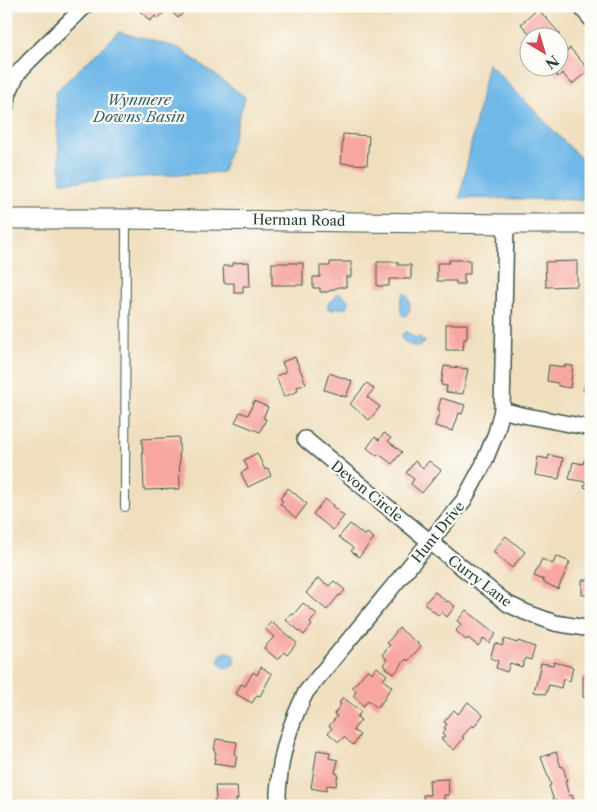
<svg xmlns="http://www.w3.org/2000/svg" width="597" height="812" font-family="'Libre Caslon Text',serif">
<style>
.water{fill:#70b8e8;stroke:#487a8e}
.building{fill:#f7a6a0}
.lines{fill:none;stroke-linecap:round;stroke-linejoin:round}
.service-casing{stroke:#3e5549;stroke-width:10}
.minor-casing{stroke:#3e5549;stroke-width:18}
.tertiary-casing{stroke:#3e5549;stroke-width:21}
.service{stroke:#fff;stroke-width:8}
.minor{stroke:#fff;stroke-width:15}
.tertiary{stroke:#fff;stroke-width:19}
.labels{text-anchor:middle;stroke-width:4.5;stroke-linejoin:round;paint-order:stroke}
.street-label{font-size:14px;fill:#1f3d34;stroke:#fdfcf7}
.water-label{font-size:15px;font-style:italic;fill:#37626a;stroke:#fdfcf7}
</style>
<rect width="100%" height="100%" fill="#fdfcf7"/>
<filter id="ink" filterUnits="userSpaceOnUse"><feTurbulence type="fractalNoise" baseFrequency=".02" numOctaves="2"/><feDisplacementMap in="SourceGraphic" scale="10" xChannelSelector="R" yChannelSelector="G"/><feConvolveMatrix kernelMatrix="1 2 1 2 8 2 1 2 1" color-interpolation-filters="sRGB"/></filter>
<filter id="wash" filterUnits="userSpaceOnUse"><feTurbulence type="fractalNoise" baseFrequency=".0096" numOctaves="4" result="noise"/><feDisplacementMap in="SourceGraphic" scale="20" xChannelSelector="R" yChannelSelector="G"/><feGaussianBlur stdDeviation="1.12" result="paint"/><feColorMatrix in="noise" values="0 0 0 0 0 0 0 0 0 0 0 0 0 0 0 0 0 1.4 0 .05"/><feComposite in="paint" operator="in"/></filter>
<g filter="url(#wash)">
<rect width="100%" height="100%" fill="#f0dfbe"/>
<g class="water">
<polygon points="119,32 179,48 245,97 223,172 61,182 55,92"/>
<polygon points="488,63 591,169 591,200 460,198"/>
<path d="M338,293C342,294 349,299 349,303L345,309L335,307L334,310H332L328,308V303L335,299V296Z"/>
<path d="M405,293C410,298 412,309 407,315L403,316C399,311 402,307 400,302L403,294Z"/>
<path d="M404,332H407L416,338L420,337L422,340L425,341L424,344H422L420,347C413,347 404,344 401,337Z"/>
<circle cx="227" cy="660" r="8"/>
</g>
<g id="blocks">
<g class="building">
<polygon points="6,6 10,6 11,20 6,20"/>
<polygon points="141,6 184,6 187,9 178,18 168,8 158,19 155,16 150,21 138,9"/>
<polygon points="538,9 560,34 556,38 533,38 521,24"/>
<polygon points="570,48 589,70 572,84 562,73 558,77 550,68 560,68 560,57"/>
<polygon points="343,134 369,136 367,165 341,163"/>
<polygon points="449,260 470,260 470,274 464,274 464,284 456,284 456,281 437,281 437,263 449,263"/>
<polygon points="577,261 577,286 546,287 545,262"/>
<polygon points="249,262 250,286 243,286 243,293 234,293 234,283 224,283 223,266 233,266 233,263"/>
<polygon points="330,262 351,262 351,277 346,277 346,287 339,287 327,292 320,292 320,288 313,288 313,277 320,277 320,266 330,266"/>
<polygon points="377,262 398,262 398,265 411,265 411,279 389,279 389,286 377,286"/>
<rect x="272" y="263" width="31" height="22"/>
<polygon points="446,324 467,324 467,339 464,339 463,350 446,350"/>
<polygon points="295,357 306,384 297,387 298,391 284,397 276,376 286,372 282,362"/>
<polygon points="549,365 565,367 565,365 573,366 570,388 558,386 558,383 547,381"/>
<polygon points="444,366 468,369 463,394 446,392 447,386 441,385"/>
<polygon points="329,373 352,381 346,397 324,390"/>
<polygon points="587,374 591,375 591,392 583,391"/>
<polygon points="367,383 374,389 367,397 380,407 369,420 350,404"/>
<polygon points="441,398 465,405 462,414 459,413 453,431 435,426 440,410 438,410"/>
<polygon points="254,401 268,407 263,418 266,419 260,432 235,422 240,412 248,415"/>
<polygon points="384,433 391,438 388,441 402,452 392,464 379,454 377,456 367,448 375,437 379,440"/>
<polygon points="179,437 180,489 144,490 142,439"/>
<polygon points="257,453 265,470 268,468 271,476 248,487 241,473 248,469 244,460"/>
<polygon points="549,455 563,458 559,479 535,475 538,457 548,459"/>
<polygon points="584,460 591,462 591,489 584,487 586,482 569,479 573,462 583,464"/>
<polygon points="415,461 423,468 429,461 441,470 422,493 411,484 414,479 406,473"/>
<polygon points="288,488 307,504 296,518 280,504 283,501 280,499"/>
<polygon points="325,499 333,505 332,506 344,516 333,530 313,514"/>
<polygon points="350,524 365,536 367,533 374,538 359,557 351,551 353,548 339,537"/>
<polygon points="506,536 525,552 512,568 493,552"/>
<polygon points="556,556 570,562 558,589 543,582 544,580 534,576 542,559 553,564"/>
<polygon points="589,574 591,574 591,601 589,601 589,595 582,595 582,580 589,580"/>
<polygon points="318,578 329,586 334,581 345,590 340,596 339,595 327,610 306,593"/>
<polygon points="435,592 447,602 448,601 455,606 447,617 441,612 438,615 424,604"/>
<polygon points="303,603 317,614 310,623 312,625 304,635 286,620 291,614 293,615"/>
<polygon points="466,610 496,634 489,643 484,638 478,646 468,638 466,640 456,631 461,624 457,621"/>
<polygon points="271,622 297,643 287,655 284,652 278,660 264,648 274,637 265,629"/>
<polygon points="399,628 421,646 408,661 406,659 394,674 383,665 387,659 382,655 390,645 387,643"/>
<polygon points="504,639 517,643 518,641 535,647 531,660 525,658 522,667 510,663 507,672 496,668 498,661 490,658 495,643 502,646"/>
<polygon points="554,662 573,667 570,681 563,679 561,688 549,685 546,694 534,692 541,663 553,665"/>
<polygon points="261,667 272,674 260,696 257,695 252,703 236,694 241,684 245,686 253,672 257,675"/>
<polygon points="377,667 387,675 383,680 392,687 384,697 385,698 377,708 368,700 364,706 353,696 356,692 352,688 368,669 372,673"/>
<rect x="583" y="676" width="8" height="21"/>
<polygon points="343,697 361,712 357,717 361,720 353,730 360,735 353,745 344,737 339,742 328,733 332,728 329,726 337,716 334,714 341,704 339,703"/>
<polygon points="468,702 483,715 474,727 472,725 462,737 464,738 454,750 441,739 445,736 442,734 446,729 444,728 447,724 444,722 454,710 458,714"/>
<polygon points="216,739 237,742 235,754 237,755 235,767 214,764 216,752 214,751"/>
<polygon points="317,750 330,752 329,758 338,760 335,773 338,774 336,786 327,785 326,791 311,788"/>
<polygon points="556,752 561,767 563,766 567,781 565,781 569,796 572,795 575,806 558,806 556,800 554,801 549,786 551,785 541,757"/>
<polygon points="448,779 449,795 444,795 444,806 427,806 427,804 425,804 425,799 423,799 423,795 430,795 429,780"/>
<polygon points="215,786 237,786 238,799 236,799 236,806 214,806 214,800 216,799"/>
</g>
</g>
</g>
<g filter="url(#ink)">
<use href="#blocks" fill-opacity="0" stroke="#3e5549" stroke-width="1"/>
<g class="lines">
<g class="service-casing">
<polyline id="service" points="125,507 126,219"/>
</g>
<g class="minor-casing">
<g id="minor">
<polyline points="580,6 591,19"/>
<polyline points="6,106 9,92 17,74 29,61 85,6"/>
<polyline points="502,410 517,414 591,428"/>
<polyline points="305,439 419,533 508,604 525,612 555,623 591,629"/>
<path d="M279,806C277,798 278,790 279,782C281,750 292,720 306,692L464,500L483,465L496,433L502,410L506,224"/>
</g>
</g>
<g class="tertiary-casing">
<polyline id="tertiary" points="6,219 126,219 506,224 591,224"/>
</g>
<use href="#service" class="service"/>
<use href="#minor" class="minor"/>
<use href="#tertiary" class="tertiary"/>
</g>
</g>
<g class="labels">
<g class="street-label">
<text transform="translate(299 220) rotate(1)" y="5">Herman Road</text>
<text transform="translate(367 491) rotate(39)" y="5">Devon Circle</text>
<text transform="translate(438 532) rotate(-51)" y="5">Hunt Drive</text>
<text transform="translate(480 581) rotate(37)" y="5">Curry Lane</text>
</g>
<g class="water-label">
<text x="139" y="105">Wynmere<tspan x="139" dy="17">Downs Basin</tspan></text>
</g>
</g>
<rect width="597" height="812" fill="none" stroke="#fdfcf7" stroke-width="25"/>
<g transform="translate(544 52) rotate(142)"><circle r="24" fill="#fdfcf7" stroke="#a4b0a9"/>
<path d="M0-4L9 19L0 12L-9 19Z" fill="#d1495b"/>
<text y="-8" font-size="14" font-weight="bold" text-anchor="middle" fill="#1f3d34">N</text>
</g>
</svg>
